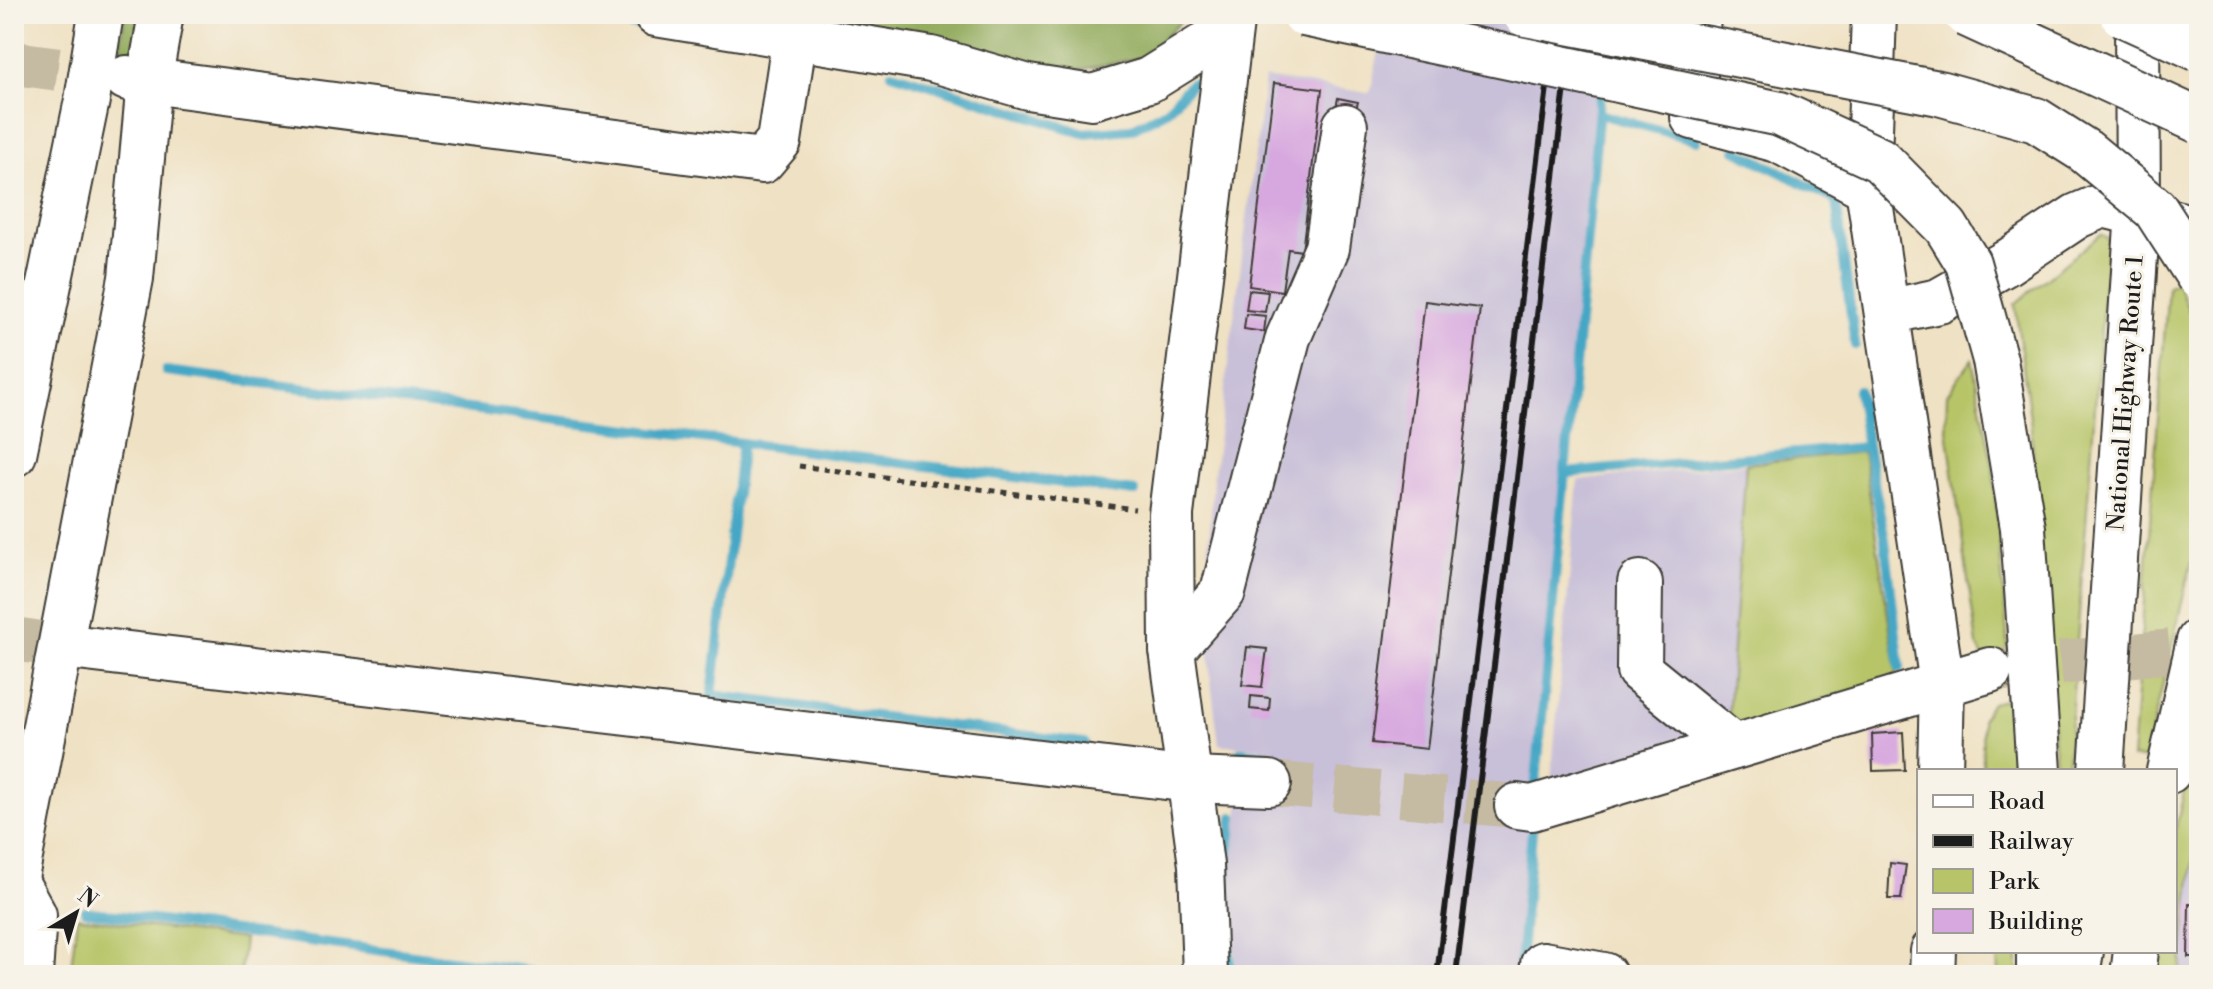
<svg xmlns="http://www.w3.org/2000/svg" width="2213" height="989" font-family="'Libre Bodoni',serif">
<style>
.industrial{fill:#c8bfd8}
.green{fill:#b7c568;stroke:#6a7042;stroke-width:2}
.forest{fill:#91aa5c;stroke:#56633c;stroke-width:2}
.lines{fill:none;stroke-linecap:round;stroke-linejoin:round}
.stream{stroke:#45a7c5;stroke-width:10}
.building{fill:#d7a7df}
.minor-tunnel{stroke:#c5baa2;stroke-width:44;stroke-dasharray:44 22;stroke-linecap:butt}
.minor-casing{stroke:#3c3a35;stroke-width:48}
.highway-casing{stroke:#3c3a35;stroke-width:48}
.path{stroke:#3c3a35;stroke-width:5;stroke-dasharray:6 6;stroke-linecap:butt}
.minor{stroke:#fff;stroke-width:44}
.highway{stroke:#fff;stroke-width:44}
.rail{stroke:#1c1c1c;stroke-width:6}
.highway-bridge-casing{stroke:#3c3a35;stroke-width:48;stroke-linecap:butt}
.highway-bridge{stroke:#fff;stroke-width:44}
.labels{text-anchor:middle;stroke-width:6;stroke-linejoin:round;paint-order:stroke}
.street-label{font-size:24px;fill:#1c1c1c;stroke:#f7f3e8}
</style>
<rect width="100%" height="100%" fill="#f7f3e8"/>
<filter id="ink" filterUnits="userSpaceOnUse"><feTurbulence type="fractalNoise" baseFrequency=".0125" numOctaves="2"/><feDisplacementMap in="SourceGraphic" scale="16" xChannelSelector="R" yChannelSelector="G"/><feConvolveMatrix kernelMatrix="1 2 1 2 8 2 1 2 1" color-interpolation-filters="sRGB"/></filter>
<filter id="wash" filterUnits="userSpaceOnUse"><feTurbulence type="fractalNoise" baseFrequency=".006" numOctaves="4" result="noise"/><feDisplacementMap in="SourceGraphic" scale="32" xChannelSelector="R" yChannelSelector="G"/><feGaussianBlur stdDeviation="1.8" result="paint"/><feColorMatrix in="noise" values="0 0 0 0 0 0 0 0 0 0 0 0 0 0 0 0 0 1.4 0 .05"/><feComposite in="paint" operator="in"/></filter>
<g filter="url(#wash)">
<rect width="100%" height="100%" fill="#efe1c3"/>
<g class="industrial">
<polygon points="1387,14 1606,14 1514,975 1236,975 1231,875 1241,793 1265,791 1271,750 1219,744 1210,673 1206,593 1213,481 1265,78 1370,93"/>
<polygon points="1746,464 1727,732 1550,792 1578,480"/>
<polygon points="2199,808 2199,975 2180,975 2186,901"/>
</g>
<g class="green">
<polygon points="2101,234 2108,238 2067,771 2056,771 2031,426 2015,304"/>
<polygon points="2177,283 2199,334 2199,531 2145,759 2132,758 2168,286"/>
<polygon points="1972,359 1993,467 2010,672 1985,661 1977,645 1946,422 1947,394"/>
<polygon points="1863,452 1897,675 1727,732 1746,464"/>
<polygon points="2009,699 2014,771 1983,771 1982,719 1992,703"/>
<polygon points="2199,728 2199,808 2180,975 2151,975 2154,951 2175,951 2175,831"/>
<polygon points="77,917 244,939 240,975 70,975"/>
<polygon points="1997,951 2018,951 2018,975 1998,975"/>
</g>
<g class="forest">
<polygon points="125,14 152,14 146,53 117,64"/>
<polygon points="809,14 1189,14 1143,57 1059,74 969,48"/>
</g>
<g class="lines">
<g class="stream">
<polyline points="552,14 649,27"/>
<polyline points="892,73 1083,133 1131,129 1166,111 1192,83"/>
<polyline points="1599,114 1697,140"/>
<polyline points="1736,150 1836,200 1855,345"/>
<polyline points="166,371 1135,492"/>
<polyline points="1858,390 1867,447"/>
<polyline points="742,443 712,695 1084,743"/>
<polyline points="1565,473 1867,447 1885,540 1900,668"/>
<polyline points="1240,752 1267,756"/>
<polyline points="1535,792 1601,88"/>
<polyline points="85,911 563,975"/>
<polyline points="1230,975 1226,874 1233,817"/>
<polyline points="1519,975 1533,821 1537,820"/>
</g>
</g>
<g id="blocks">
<g class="building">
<polygon points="1274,83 1322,89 1302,251 1288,249 1282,291 1249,286"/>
<polygon points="1338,98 1358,102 1355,112 1336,108"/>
<polygon points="1249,290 1268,292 1265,312 1246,310"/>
<polygon points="1425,301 1480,308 1427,749 1372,743"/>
<polygon points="1246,314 1266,316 1264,332 1244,329"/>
<polygon points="1247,647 1267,649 1262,687 1242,685"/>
<polygon points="1251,696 1270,698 1269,711 1250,709"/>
<polygon points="1903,732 1905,770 1873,771 1872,734"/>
<polygon points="1890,863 1906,865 1901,899 1888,899"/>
<polygon points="2189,904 2199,905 2199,957 2188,957"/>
</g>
</g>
</g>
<g filter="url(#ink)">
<use href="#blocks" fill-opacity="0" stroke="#3c3a35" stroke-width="2"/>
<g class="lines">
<g class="minor-tunnel">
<polyline points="14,63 127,78"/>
<polyline points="14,639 61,646"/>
<polyline points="1995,670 2199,648"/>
<polyline points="1269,783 1517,806"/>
</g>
<g class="minor-casing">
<g id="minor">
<polyline points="656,14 931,59 1028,87 1092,97 1149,80 1229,30"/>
<polyline points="1698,14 1693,117 1778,140 1868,188"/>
<polyline points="1874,14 1868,188 1942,684 1940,771"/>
<polyline points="127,78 762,161 779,141 795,34"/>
<polyline points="1887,312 1939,301 2006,263 2077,216 2103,205 2199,229"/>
<polyline points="1640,583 1639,670 1734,747"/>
<polyline points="61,646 1191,780 1269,783"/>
<polyline points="1172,650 1223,592 1288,338 1327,248 1345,126"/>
<polyline points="1517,806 1532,808 1990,670"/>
<polyline points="16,882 34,915 30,975"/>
<polyline points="14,888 131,278 149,82 161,14"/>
<polyline points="1205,975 1201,865 1172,650 1171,514 1232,14"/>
<polyline points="1542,975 1543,964 1604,975"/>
<polyline points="1932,975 1933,951"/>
</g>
</g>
<g class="highway-casing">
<g id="highway">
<polyline points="1995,360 2023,528 2039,771"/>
<polyline points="14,454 87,100 101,14"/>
<polyline points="2101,771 2138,211 2137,14"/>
<polyline points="2169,771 2199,641"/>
<polyline points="2039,975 2039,951"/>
<polyline points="2077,975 2081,951"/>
<polyline points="2133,975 2136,951"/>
</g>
</g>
<polyline class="path" points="799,466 1135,509"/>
<use href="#minor" class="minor"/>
<use href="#highway" class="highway"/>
<g class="rail">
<polyline points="1437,975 1556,14"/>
<polyline points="1456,975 1574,14"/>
</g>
<g class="highway-bridge-casing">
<g id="highway-bridge">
<polyline points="1304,14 1780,114 1880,160 1946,227 1968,263 1995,360"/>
<polyline points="1525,14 1939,93 2036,120 2085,151 2155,209 2199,277"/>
<polyline points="1966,14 2199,121"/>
<polyline points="2122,14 2199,49"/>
</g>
</g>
<use href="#highway-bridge" class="highway-bridge"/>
</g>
</g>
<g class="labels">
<g class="street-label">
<text transform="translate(2125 393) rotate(-86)" y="8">National Highway Route 1</text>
</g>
</g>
<rect width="2213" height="989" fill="none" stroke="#f7f3e8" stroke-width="48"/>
<rect x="1917" y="769" width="260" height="184" fill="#f7f3e8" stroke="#9f9d96" stroke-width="2"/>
<rect x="1933" y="795" width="40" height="12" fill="#ffffff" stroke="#9f9d96" stroke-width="2"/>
<text x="1989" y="809" font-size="24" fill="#1c1c1c">Road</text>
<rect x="1933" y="835" width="40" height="12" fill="#1c1c1c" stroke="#9f9d96" stroke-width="2"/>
<text x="1989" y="849" font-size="24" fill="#1c1c1c">Railway</text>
<rect x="1933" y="869" width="40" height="24" fill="#b7c568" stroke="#9f9d96" stroke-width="2"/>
<text x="1989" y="889" font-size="24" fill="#1c1c1c">Park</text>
<rect x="1933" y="909" width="40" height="24" fill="#d7a7df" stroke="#9f9d96" stroke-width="2"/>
<text x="1989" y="929" font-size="24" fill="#1c1c1c">Building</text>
<g transform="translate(76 913) rotate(38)" stroke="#f7f3e8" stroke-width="6" paint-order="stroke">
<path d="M0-6L14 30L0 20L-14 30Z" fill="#1c1c1c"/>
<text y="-12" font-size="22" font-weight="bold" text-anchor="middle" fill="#1c1c1c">N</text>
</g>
</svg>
